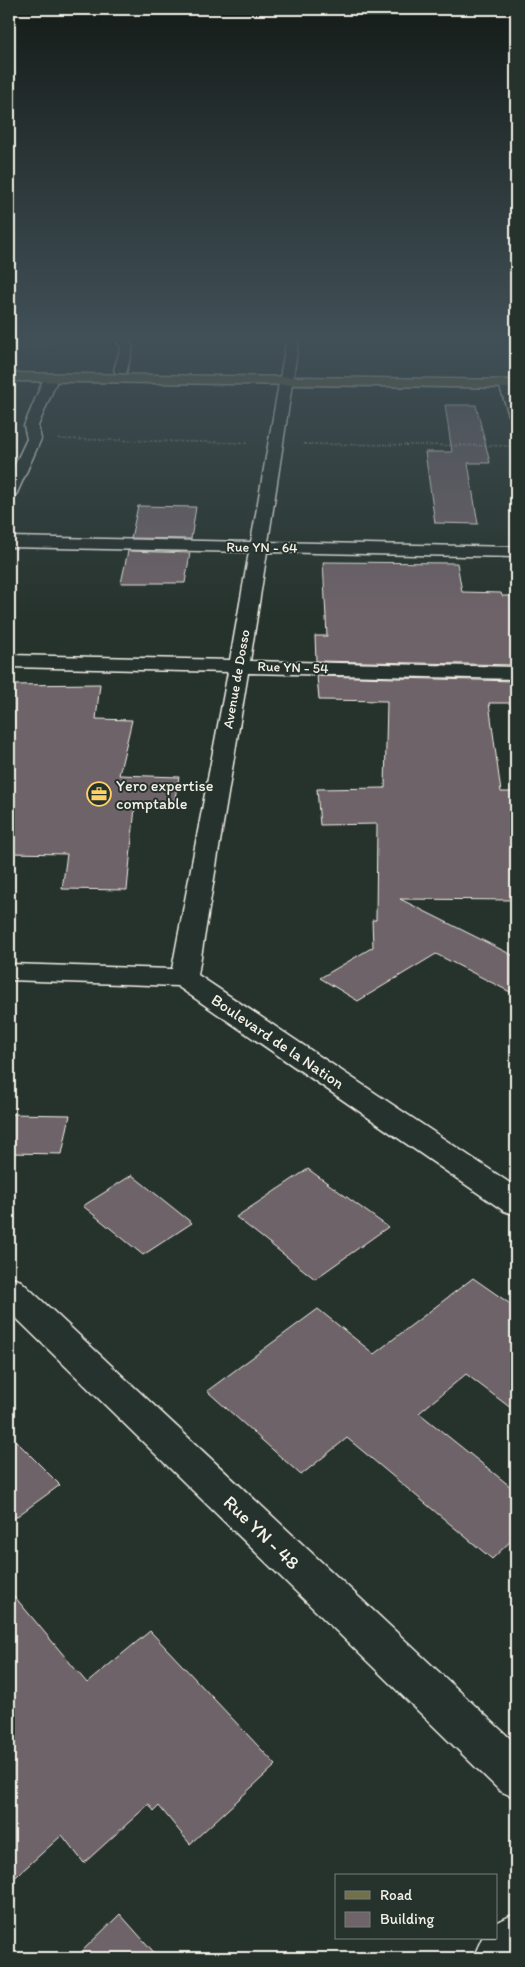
<svg xmlns="http://www.w3.org/2000/svg" width="525" height="1967" font-family="Itim,sans-serif">
<style>
.built{fill:#3c423f}
.building{fill:#6e6469;stroke:#f4f1e8}
.lines{fill:none;stroke-linecap:round;stroke-linejoin:round}
.minor-casing{stroke:#f4f1e8;stroke-width:3}
.major-casing{stroke:#f4f1e8;stroke-width:3}
.path{stroke:#f4f1e8;stroke-width:2;stroke-dasharray:0.5 2;stroke-linecap:butt}
.minor{fill:#26332d;fill-rule:evenodd}
.major{fill:#71704a;fill-rule:evenodd}
.labels{text-anchor:middle;stroke-width:4;stroke-linejoin:round;paint-order:stroke}
.far-street-label{font-size:14px;fill:#f4f1e8;stroke:#26332d}
.poi-label{font-size:16px;fill:#f4f1e8;stroke:#26332d;text-anchor:start}
.street-label{font-size:16px;fill:#f4f1e8;stroke:#26332d}
.near-street-label{font-size:19px;fill:#f4f1e8;stroke:#26332d}
</style>
<rect width="100%" height="100%" fill="#26332d"/>
<filter id="ink" filterUnits="userSpaceOnUse"><feTurbulence type="fractalNoise" baseFrequency=".02" numOctaves="2"/><feDisplacementMap in="SourceGraphic" scale="10" xChannelSelector="R" yChannelSelector="G"/><feConvolveMatrix kernelMatrix="1 2 1 2 8 2 1 2 1" color-interpolation-filters="sRGB"/></filter>
<g filter="url(#ink)">
<polygon class="built" points="9,338 52,338 45,351 9,350"/>
<g class="building">
<polygon points="445,405 476,405 490,463 468,463 478,524 435,523 425,452 452,452"/>
<polygon points="138,506 196,507 191,539 131,538"/>
<polygon points="128,551 190,553 185,583 121,583"/>
<polygon points="323,562 457,563 462,592 501,593 502,596 516,596 516,665 316,661 315,636 327,636"/>
<polygon points="317,676 516,681 516,703 489,703 501,792 516,792 516,900 400,899 516,957 516,995 436,954 358,1001 320,978 373,947 372,920 376,920 377,824 320,825 317,789 385,788 387,701 319,700"/>
<polygon points="100,684 96,719 132,720 119,775 179,777 173,808 135,807 127,890 62,889 67,854 9,853 9,685"/>
<polygon points="9,1114 70,1115 62,1154 9,1153"/>
<polygon points="308,1169 388,1227 315,1279 236,1217"/>
<polygon points="132,1175 192,1223 143,1255 83,1206"/>
<polygon points="473,1278 516,1308 516,1412 466,1374 419,1413 516,1491 516,1536 492,1559 347,1438 301,1475 207,1391 318,1309 374,1354"/>
<polygon points="9,1434 60,1485 9,1522"/>
<polygon points="9,1590 87,1683 150,1631 276,1765 190,1844 159,1806 154,1811 149,1804 84,1863 62,1835 9,1883"/>
<polygon points="120,1914 159,1958 75,1958"/>
</g>
<g class="lines">
<g class="minor-casing">
<g id="minor">
<polygon points="114,338 127,338 133,347 126,373 116,373 114,370 121,347"/>
<polygon points="287,338 299,338 268,542 516,547 516,557 267,552 250,661 516,667 516,679 248,673 198,975 516,1187 516,1215 504,1211 177,986 9,980 9,964 172,969 228,672 9,667 9,655 230,660 249,552 9,547 9,537 251,542"/>
<polygon points="51,374 58,378 38,426 41,439 17,493 15,496 9,498 9,477 27,439 24,426 44,378"/>
<polygon points="506,380 511,381 516,394 516,419 509,415 499,384"/>
<polygon points="9,1277 21,1281 516,1744 516,1798 500,1791 9,1311"/>
<polygon points="516,1913 516,1958 473,1958 482,1938 496,1938 496,1923"/>
</g>
</g>
<g class="major-casing">
<polygon id="major" points="9,373 516,380 516,388 9,381"/>
</g>
<g class="path">
<polyline points="59,439 248,443"/>
<polyline points="304,444 516,446"/>
</g>
<use href="#minor" class="minor"/>
<use href="#major" class="major"/>
</g>
</g>
<linearGradient id="sky" x2="0" y2="1"><stop stop-color="#151c19"/><stop offset="0.55" stop-color="#415057"/><stop offset="1" stop-color="#415057" stop-opacity="0"/></linearGradient>
<rect width="525" height="614" fill="url(#sky)"/>
<defs>
<g id="office-ring" transform="scale(1.25)"><circle r="9.5" fill="#26332d" stroke="#ffd166" stroke-width="1.5"/><path d="M-6-3h4V-5.5h4V-3h4V5H-6ZM-1-4.5V-3h2v-1.5ZM-6 0V1H6V0Z" fill="#ffd166"/></g>
</defs>
<g fill-rule="evenodd">
<use href="#office-ring" x="99" y="794"/>
</g>
<g class="labels">
<g class="far-street-label">
<text transform="translate(262 547) rotate(1)" y="5">Rue YN - 64</text>
<text transform="translate(293 667) rotate(2)" y="5">Rue YN - 54</text>
<text transform="translate(236 679) rotate(-80)" y="5">Avenue de Dosso</text>
</g>
<g class="poi-label">
<text x="116" y="791">Yero expertise<tspan x="116" dy="18">comptable</tspan></text>
</g>
<g class="street-label">
<text transform="translate(278 1041) rotate(34)" y="6">Boulevard de la Nation</text>
</g>
<g class="near-street-label">
<text transform="translate(262 1532) rotate(44)" y="7">Rue YN - 48</text>
</g>
</g>
<rect width="525" height="1967" fill="none" stroke="#26332d" stroke-width="30"/>
<rect x="15" y="15" width="495" height="1937" fill="none" stroke="#f4f1e8" stroke-width="2" filter="url(#ink)"/>
<rect x="335" y="1874" width="162" height="65" fill="#26332d" stroke="#787f78"/>
<rect x="345" y="1891" width="25" height="8" fill="#71704a" stroke="#787f78"/>
<text x="380" y="1900" font-size="15" fill="#f4f1e8">Road</text>
<rect x="345" y="1912" width="25" height="15" fill="#6e6469" stroke="#787f78"/>
<text x="380" y="1924" font-size="15" fill="#f4f1e8">Building</text>
</svg>
